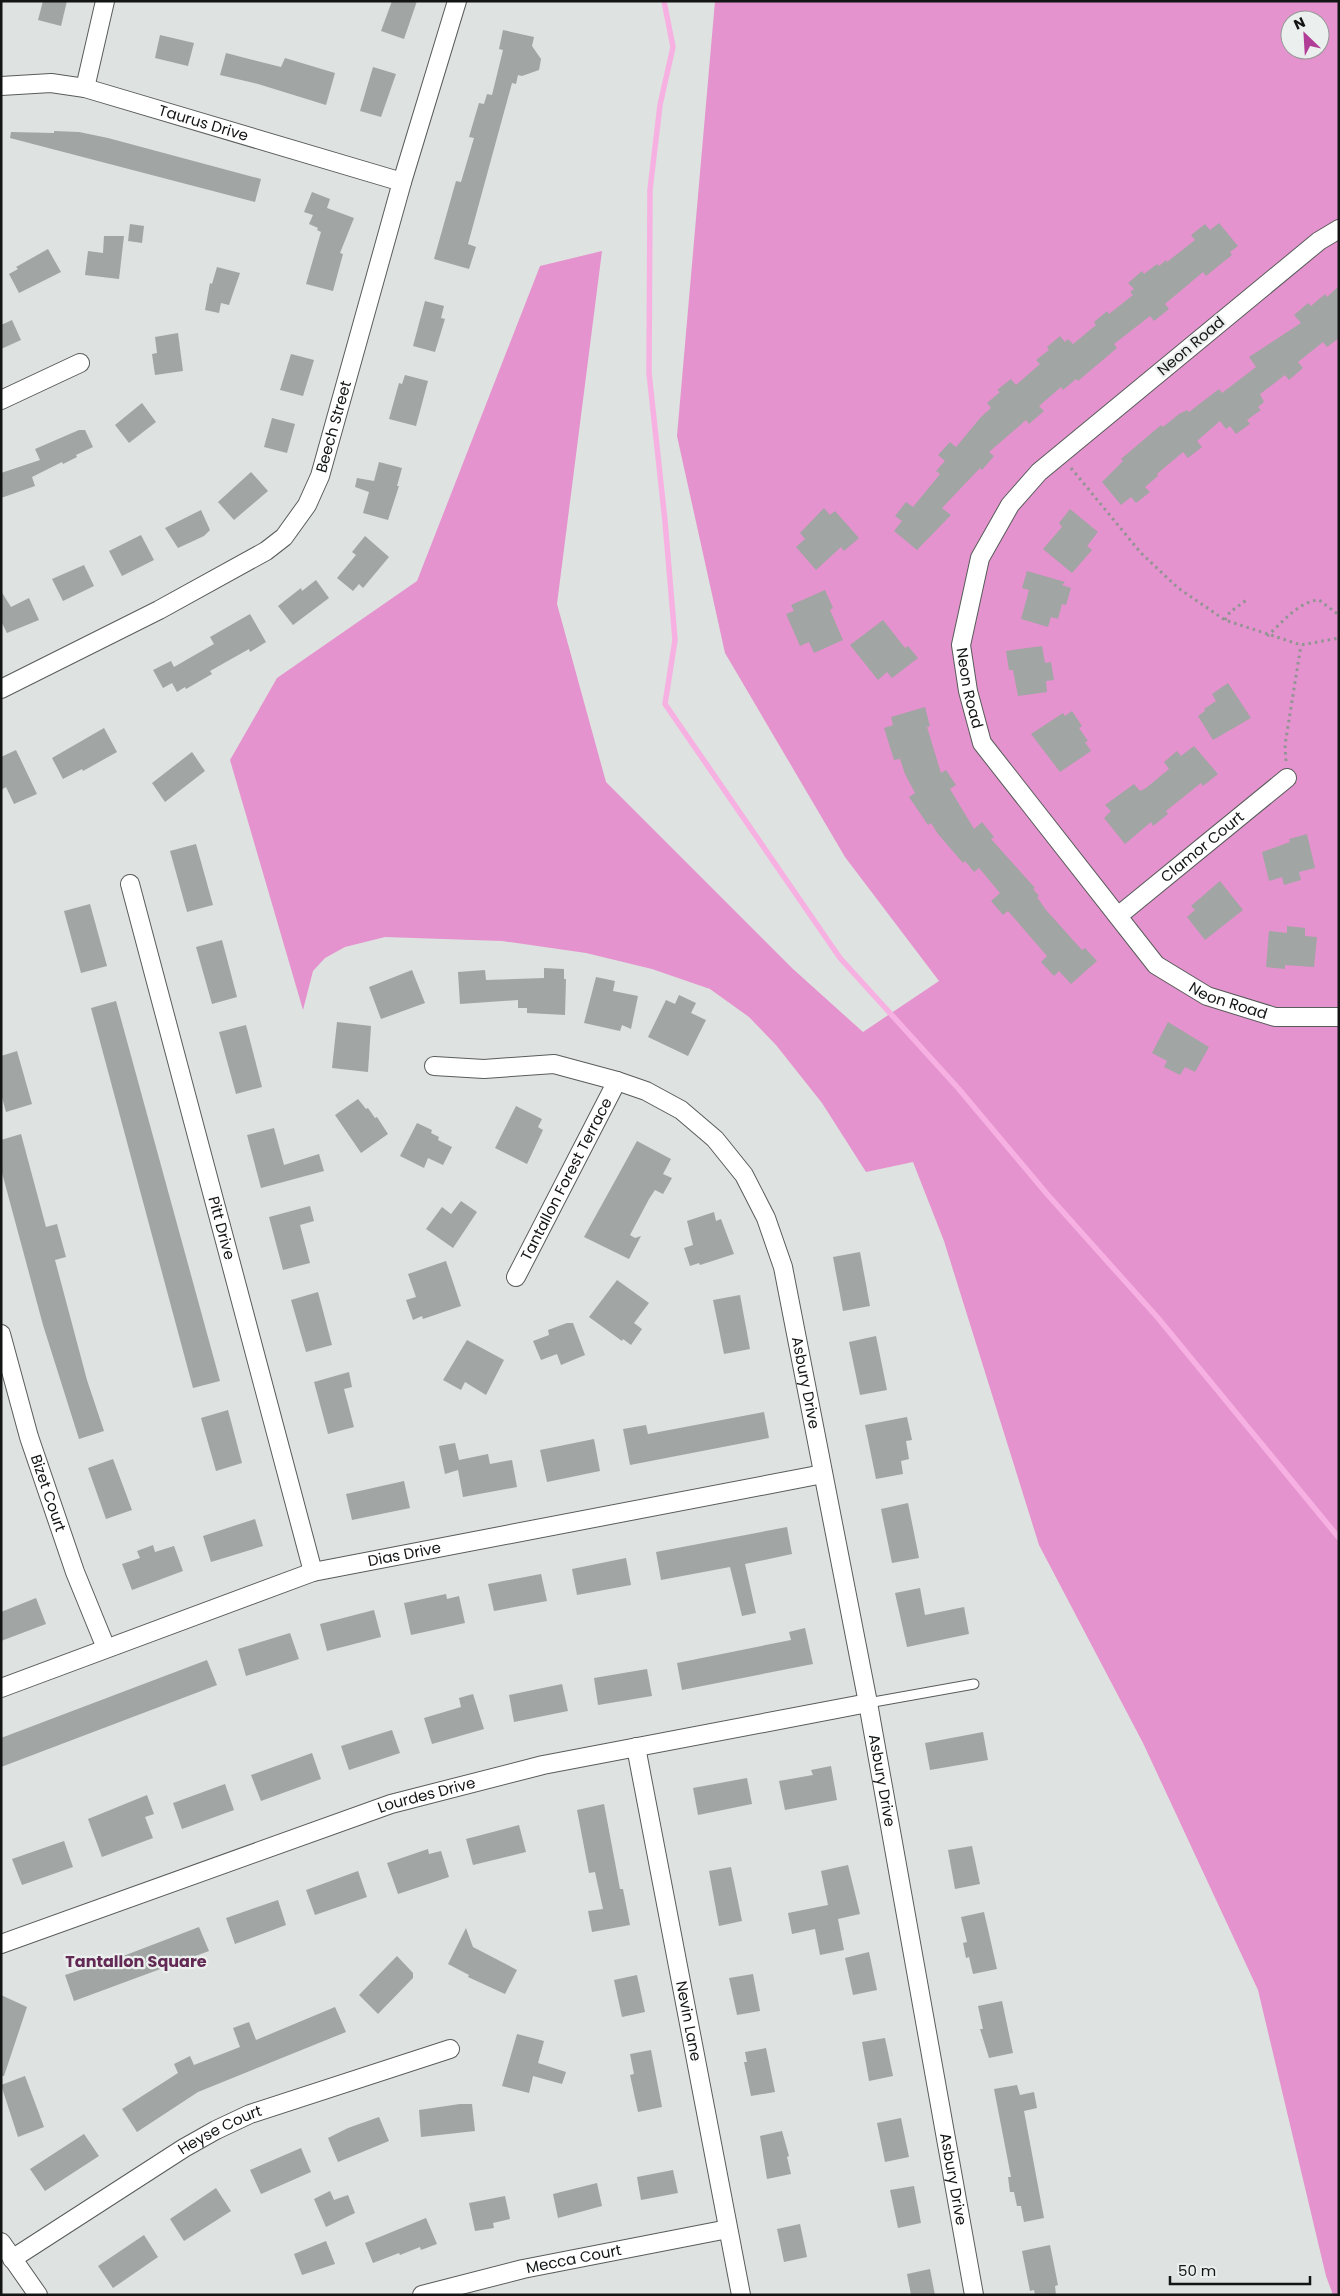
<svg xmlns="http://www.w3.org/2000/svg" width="1340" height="2296" font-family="Poppins,sans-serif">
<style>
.green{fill:#e593ce;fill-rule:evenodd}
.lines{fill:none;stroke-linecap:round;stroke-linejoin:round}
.stream{stroke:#f6b1e2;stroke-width:5.5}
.building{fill:#a1a5a3}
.service-casing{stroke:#585c5a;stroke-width:11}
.minor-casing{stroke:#585c5a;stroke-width:20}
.path{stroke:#919493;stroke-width:3;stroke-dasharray:2.5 4;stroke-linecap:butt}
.service{stroke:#fff;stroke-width:9}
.minor{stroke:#fff;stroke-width:18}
.labels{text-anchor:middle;stroke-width:4.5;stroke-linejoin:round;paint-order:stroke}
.street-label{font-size:15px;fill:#131514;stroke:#ebefed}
.neighbourhood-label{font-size:16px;font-weight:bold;fill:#622954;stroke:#ebefed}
</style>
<rect width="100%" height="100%" fill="#dee2e0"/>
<path class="green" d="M715,1H1339V2295H1333L1326,2276L1258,1990L1143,1743L1039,1545L944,1241L913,1162L866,1172L822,1103L776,1045L749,1017L710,989L652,969L586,953L502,941L385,937L345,947L325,958L313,971L303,1010L230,760L277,678L417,581L540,266L602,251L557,604L606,782L793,969L863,1032L939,981L845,857L725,653L677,436ZM1290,20H1320V50H1290Z"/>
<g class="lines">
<polyline class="stream" points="664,1 673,47 660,105 650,190 649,373 665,521 675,640 665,704 840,958 958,1088 1047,1194 1158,1318 1339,1538"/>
</g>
<g class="building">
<polygon points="43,1 67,1 61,26 38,20"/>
<polygon points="392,1 417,1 404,39 381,31"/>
<polygon points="503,30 534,37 532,46 541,59 539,70 522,76 518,75 516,84 512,83 468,244 476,247 469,269 434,259 456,181 461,182 474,138 469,137 479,103 484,104 487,94 492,95 503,50 499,49"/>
<polygon points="160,35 194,43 188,66 155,58"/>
<polygon points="226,53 281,67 285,58 335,73 326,105 258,84 220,75"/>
<polygon points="373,67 396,74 381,117 360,111"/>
<polygon points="54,131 79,132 108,138 261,179 255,202 10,138 11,132 54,133"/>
<polygon points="312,192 330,199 327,208 354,218 340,253 343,254 333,291 306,284 321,232 317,230 318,228 309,224 313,215 304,212"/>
<polygon points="1219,223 1238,246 1230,252 1232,255 1206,276 1203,272 1165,304 1169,309 1154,321 1150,316 1114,344 1117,348 1078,381 1076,379 1063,390 1061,387 1039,406 1044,411 1029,424 1026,420 989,452 994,456 982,470 980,468 942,508 951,515 917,550 894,531 902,521 895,516 906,502 913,507 940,474 936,471 945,461 938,455 950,442 956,447 981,417 991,408 987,403 1000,392 997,390 1011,379 1016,385 1040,364 1036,360 1049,350 1047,347 1060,336 1065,342 1068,339 1073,344 1096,325 1094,322 1107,311 1109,314 1133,295 1130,292 1134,289 1128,283 1142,271 1144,274 1157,264 1159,266 1166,260 1167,262 1195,240 1191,235 1205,224 1210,230"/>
<polygon points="130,224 144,226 142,243 128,241"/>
<polygon points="104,236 124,236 119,279 85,275 88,251 103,253"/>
<polygon points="48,249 61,272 19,293 9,274 18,269 16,267"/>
<polygon points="217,267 240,273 229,305 221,303 219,313 205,310 210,283 212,284"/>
<polygon points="1339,286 1339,338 1327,347 1323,342 1298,362 1303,368 1289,380 1285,375 1260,394 1264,402 1258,407 1261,410 1247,420 1250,424 1236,434 1230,426 1226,429 1220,421 1197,441 1202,447 1188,458 1183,452 1157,474 1158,476 1145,487 1150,492 1136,503 1131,497 1121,505 1102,482 1123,461 1121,459 1161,425 1163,427 1179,414 1187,410 1189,412 1219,389 1222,393 1256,367 1249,357 1301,323 1294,315 1308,303 1311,306 1325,294 1327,297"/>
<polygon points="425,301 444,306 441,318 445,319 435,352 413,346"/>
<polygon points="12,320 21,340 1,349 1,325"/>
<polygon points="178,333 183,371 155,375 152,354 157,353 155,337"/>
<polygon points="291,354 314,360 303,396 280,390"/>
<polygon points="405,375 428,381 416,426 389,419 399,383 402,384"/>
<polygon points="142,403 156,422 129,443 115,425"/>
<polygon points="272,418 295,424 287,453 264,447"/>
<polygon points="79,430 85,430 93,447 76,455 77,457 63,464 62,462 32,477 35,486 1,498 1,473 40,460 35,449"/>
<polygon points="379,462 402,468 397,486 399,486 388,520 363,513 369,492 355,487 357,478 374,481"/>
<polygon points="251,472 268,491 234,520 218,502"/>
<polygon points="824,508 830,515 835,511 859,538 844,551 841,547 816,570 796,547 805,539 800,533"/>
<polygon points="1070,509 1098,532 1087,546 1092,550 1072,573 1043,549 1062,527 1059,523"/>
<polygon points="201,510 210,530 204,536 178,548 165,528"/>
<polygon points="141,535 154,560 122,576 109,551"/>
<polygon points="365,536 389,557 363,588 359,584 353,591 337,578 356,555 352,552"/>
<polygon points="84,565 94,586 63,601 52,579"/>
<polygon points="1027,571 1065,582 1062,585 1071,588 1066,605 1062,604 1058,619 1051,617 1048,627 1021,619 1029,590 1022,588"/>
<polygon points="316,580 329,598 293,625 278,606 301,588 302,591"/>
<polygon points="825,590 833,608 830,610 843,640 814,653 809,642 800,646 786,614 794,611 791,605"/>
<polygon points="1,591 11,607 29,598 39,620 7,633 1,621"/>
<polygon points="250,614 266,642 250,652 249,649 210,671 212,674 186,689 185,687 177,692 172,683 163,688 153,670 171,661 174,667 214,644 210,637"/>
<polygon points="883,620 905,648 908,646 918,658 892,678 887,672 878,680 850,645"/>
<polygon points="1042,646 1045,663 1051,662 1054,680 1046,681 1047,692 1018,696 1013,670 1009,670 1006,651"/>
<polygon points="1228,683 1251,718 1213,740 1198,716 1205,711 1204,709 1216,701 1212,694"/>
<polygon points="925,707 930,726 927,727 941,773 946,770 956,785 950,789 974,829 982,822 994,837 991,839 1035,888 1033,889 1039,896 1037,897 1046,910 1082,950 1085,948 1097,961 1071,984 1059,971 1054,976 1041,962 1047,956 1008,911 1003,915 991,901 1000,893 979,868 974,872 965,861 963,863 938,834 931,823 928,825 909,797 915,793 905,774 900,759 894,760 884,728 893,725 891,717"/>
<polygon points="1072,711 1082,726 1079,728 1088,741 1085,742 1091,751 1060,772 1031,734 1063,713 1065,716"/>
<polygon points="104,728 117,752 83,771 82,769 63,779 52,758"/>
<polygon points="1194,746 1218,774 1203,786 1201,783 1166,811 1168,814 1153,826 1151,822 1125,844 1104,818 1111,811 1105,805 1134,784 1140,791 1146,788 1169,769 1164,762 1177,751 1181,756"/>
<polygon points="16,750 37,794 14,804 6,787 1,790 1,757"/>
<polygon points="192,752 205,771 165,802 152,783"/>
<polygon points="1307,834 1315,868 1299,872 1301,880 1284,885 1282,877 1269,881 1262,852 1290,842 1289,839"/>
<polygon points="196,844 213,905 187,912 170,851"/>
<polygon points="1220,881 1243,910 1205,940 1187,917 1195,910 1191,906"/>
<polygon points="90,904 107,966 81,973 64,911"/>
<polygon points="1287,926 1305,928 1305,936 1317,937 1314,967 1285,965 1285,969 1266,967 1269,931 1287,933"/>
<polygon points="222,940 237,997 212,1004 196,947"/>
<polygon points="544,968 564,969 564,979 566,979 565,1015 527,1013 527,1008 518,1008 518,1000 460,1004 458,972 485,970 486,980 544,978"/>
<polygon points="412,970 425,1003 381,1019 369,987"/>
<polygon points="596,977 615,981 613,991 638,996 631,1029 622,1025 620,1031 584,1023"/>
<polygon points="679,995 696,1003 691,1013 706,1020 688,1056 648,1037 666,1000 675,1004"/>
<polygon points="116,1001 220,1381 193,1388 91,1008"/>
<polygon points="337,1022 371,1026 368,1072 332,1068"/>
<polygon points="1168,1022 1209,1047 1195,1072 1185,1067 1180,1075 1164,1067 1167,1061 1152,1053"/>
<polygon points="246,1025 262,1087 236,1094 219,1032"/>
<polygon points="17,1051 32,1104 6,1112 1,1094 1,1056"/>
<polygon points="358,1099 366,1109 368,1108 375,1118 377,1117 388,1134 361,1153 335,1115"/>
<polygon points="516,1106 542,1119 538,1127 543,1130 527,1164 495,1148"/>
<polygon points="417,1123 432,1130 431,1133 439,1137 438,1140 452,1147 443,1165 428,1158 424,1168 400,1156"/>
<polygon points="274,1128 284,1165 319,1154 324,1171 261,1188 247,1135"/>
<polygon points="21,1134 46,1227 57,1224 66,1257 55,1260 87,1380 104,1431 79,1439 43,1325 1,1169 1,1140"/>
<polygon points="637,1141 671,1159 663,1174 672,1178 663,1194 655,1190 649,1199 630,1235 635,1238 641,1236 629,1259 584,1237"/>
<polygon points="461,1201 477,1212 453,1248 426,1229 442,1207 451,1214"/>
<polygon points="310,1206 314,1221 300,1225 310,1263 283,1270 269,1217"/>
<polygon points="714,1212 716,1221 721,1219 734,1254 700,1265 699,1263 690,1266 684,1248 693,1245 687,1221"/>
<polygon points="860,1252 870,1306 843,1311 833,1257"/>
<polygon points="446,1261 461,1306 423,1319 422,1316 413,1320 406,1300 416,1297 408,1274"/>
<polygon points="617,1280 649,1303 634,1323 642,1329 631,1345 623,1339 622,1341 589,1317"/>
<polygon points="318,1292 332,1345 306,1352 291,1300"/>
<polygon points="740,1295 750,1349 724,1354 713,1300"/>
<polygon points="567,1323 573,1323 585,1355 561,1365 557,1354 541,1360 533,1341 549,1335 548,1330"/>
<polygon points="876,1336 887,1390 860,1395 849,1342"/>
<polygon points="467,1340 504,1360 486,1395 465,1382 461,1390 443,1380"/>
<polygon points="349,1372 352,1387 344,1389 354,1427 328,1434 314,1382"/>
<polygon points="228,1410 242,1463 216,1471 201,1418"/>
<polygon points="764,1412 769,1438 630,1465 623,1429 646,1425 648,1434"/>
<polygon points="907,1417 912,1440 906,1441 909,1459 901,1461 903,1474 876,1479 865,1425"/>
<polygon points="594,1439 600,1471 547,1482 540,1450"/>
<polygon points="455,1443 459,1460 488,1454 490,1464 512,1460 517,1487 463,1497 458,1470 445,1474 439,1446"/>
<polygon points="113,1459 132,1510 106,1519 88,1468"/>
<polygon points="404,1481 410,1508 352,1520 346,1494"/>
<polygon points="908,1503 919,1558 892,1563 881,1509"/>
<polygon points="255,1519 263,1546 211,1562 203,1536"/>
<polygon points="787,1527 792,1554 745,1564 756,1613 742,1616 730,1567 661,1580 656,1552"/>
<polygon points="153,1545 155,1552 174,1546 183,1571 132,1590 122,1564 140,1558 137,1551"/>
<polygon points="626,1558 631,1585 577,1595 572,1569"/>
<polygon points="541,1574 547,1601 494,1611 488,1584"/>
<polygon points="920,1588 925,1615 964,1607 969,1634 907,1647 895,1593"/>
<polygon points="446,1594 447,1599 459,1596 465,1623 411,1635 404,1603"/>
<polygon points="36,1598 46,1624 1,1641 1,1612"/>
<polygon points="374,1610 381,1637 327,1651 320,1624"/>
<polygon points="805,1628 813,1664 682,1690 677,1663 791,1640 789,1632"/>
<polygon points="290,1633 299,1659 246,1676 238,1649"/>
<polygon points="207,1660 217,1685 1,1767 1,1738"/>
<polygon points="647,1669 652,1696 598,1705 594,1678"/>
<polygon points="562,1684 568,1711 514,1722 509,1695"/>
<polygon points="473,1694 484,1729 432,1744 424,1718 461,1707 459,1698"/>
<polygon points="392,1730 400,1753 349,1770 341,1746"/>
<polygon points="983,1732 988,1760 930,1770 925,1743"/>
<polygon points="312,1753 321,1779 261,1801 251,1775"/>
<polygon points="831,1766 837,1800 785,1810 779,1781 813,1775 811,1770"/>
<polygon points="747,1778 752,1804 698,1815 693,1788"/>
<polygon points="225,1784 234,1810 182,1829 173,1803"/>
<polygon points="147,1795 154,1814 145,1817 153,1838 102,1857 88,1819"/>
<polygon points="604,1804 620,1889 623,1889 630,1925 592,1932 588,1911 603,1909 595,1872 589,1873 577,1810"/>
<polygon points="519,1825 526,1852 473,1865 466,1839"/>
<polygon points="64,1841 73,1867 22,1885 12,1859"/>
<polygon points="972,1846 980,1884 955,1889 948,1850"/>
<polygon points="428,1849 429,1854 441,1851 449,1877 398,1894 387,1863"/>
<polygon points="848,1865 860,1914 838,1919 844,1950 820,1955 815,1929 792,1934 788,1913 828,1905 821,1871"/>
<polygon points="731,1867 742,1921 719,1926 709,1871"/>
<polygon points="358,1871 367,1897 315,1915 306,1890"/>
<polygon points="278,1900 286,1925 235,1944 226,1918"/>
<polygon points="984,1912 997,1969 973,1974 969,1957 966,1958 963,1943 967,1942 961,1917"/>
<polygon points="199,1927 209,1951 74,2001 65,1975 118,1958"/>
<polygon points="466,1928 473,1947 517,1970 505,1994 468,1977 469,1975 448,1964"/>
<polygon points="869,1952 877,1990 853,1995 845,1958"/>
<polygon points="397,1956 413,1973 413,1978 378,2014 359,1995"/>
<polygon points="753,1974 760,2011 737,2015 729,1978"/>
<polygon points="637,1975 645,2012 622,2017 614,1980"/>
<polygon points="1,1995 27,2007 4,2076 1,2076"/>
<polygon points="1002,2001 1013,2053 989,2058 980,2029 983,2029 978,2006"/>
<polygon points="335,2007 346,2032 198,2092 137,2132 122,2109 178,2073 174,2064 190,2056 194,2065 240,2047 233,2028 249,2022 256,2040"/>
<polygon points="517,2034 544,2041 538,2063 566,2072 562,2084 533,2076 529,2093 502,2086"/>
<polygon points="885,2038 893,2076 869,2081 862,2042"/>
<polygon points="766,2048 775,2092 751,2096 744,2062 747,2062 745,2052"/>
<polygon points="651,2050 662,2107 638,2112 630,2075 634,2074 630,2054"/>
<polygon points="25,2076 44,2127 18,2137 1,2085"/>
<polygon points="1017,2085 1020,2095 1034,2092 1037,2108 1024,2111 1044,2218 1024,2222 1021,2206 1017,2206 1014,2192 1010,2192 1008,2177 1011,2177 994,2089"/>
<polygon points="460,2104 472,2104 475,2131 421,2137 419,2110"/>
<polygon points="379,2117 389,2141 338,2162 328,2138 348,2128"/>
<polygon points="901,2118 909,2157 885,2162 877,2123"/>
<polygon points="782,2131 789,2156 787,2157 791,2174 767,2179 760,2136"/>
<polygon points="84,2134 99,2156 45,2191 30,2169"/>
<polygon points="301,2148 311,2172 261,2194 250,2170"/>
<polygon points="673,2170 678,2193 641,2200 637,2177"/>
<polygon points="597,2183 602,2206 558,2218 553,2194"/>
<polygon points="914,2186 921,2223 898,2228 890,2190"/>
<polygon points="216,2188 231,2211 184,2241 170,2219"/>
<polygon points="330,2191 334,2200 348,2195 355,2213 326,2227 314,2199"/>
<polygon points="505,2196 510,2219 493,2223 494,2228 475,2231 469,2203"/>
<polygon points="426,2218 437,2244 421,2250 420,2247 400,2255 399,2253 373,2263 365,2243"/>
<polygon points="800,2224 807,2257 784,2262 777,2229"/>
<polygon points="144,2235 158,2257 113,2288 98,2266"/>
<polygon points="326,2241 335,2264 302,2275 294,2254"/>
<polygon points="1050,2245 1058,2285 1055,2286 1056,2295 1035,2295 1034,2290 1030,2291 1022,2251"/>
<polygon points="930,2269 935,2295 911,2295 907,2274"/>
</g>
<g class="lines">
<g class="service-casing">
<polyline id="service" points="868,1703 974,1684"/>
</g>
<g class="minor-casing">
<g id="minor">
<path id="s1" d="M1,86L51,83L85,88L402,182"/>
<polyline points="85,88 105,1"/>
<path id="s2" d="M1339,229L1319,241L1039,472L1010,505L980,558L961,645L968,691L982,743L1156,965L1207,996L1275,1017H1339"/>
<polyline points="1,400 80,363"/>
<path id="s3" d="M1,689L159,610L266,551L284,537L307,505L320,476L402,182L457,1"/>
<path id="s4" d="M130,884L313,1572"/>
<path id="s5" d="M1118,916L1287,778"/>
<path id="s6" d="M434,1066L484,1069L554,1064L617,1081L646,1091L681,1110L715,1139L744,1175L766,1218L783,1267L868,1703L974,2295"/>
<path id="s7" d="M516,1277L617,1081"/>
<path id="s8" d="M1,1334L29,1437L75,1572L106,1648"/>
<path id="s9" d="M1,1688L313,1572L823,1474"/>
<path id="s10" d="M636,1747L741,2295"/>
<path id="s11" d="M1,1944L391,1804L543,1765L868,1703"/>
<polyline points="1,2242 38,2295"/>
<path id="s12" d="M12,2259L184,2148L216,2130L250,2114L450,2049"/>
<path id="s13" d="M422,2295L523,2269L728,2229"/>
</g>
</g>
<g class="path">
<polyline points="1071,468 1141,553 1178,588 1225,620 1301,645 1339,638"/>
<polyline points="1225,620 1230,612 1248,599"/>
<path d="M1267,636C1282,623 1299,601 1319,600L1339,615"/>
<polyline points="1286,761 1285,745 1301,645"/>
</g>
<use href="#service" class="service"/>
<use href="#minor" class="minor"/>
</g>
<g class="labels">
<g class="street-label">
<text dy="5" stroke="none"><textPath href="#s1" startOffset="208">Taurus Drive</textPath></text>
<text transform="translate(1191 346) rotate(-40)" y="5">Neon Road</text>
<text dy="5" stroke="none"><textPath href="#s3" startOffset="444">Beech Street</textPath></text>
<text dy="5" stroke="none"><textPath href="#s2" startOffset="624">Neon Road</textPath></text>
<text dy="5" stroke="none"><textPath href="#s5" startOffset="109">Clamor Court</textPath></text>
<text dy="5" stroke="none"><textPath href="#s2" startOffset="1044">Neon Road</textPath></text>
<text dy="5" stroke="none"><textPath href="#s7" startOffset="110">Tantallon Forest Terrace</textPath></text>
<text dy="5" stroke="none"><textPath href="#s4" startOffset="356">Pitt Drive</textPath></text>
<text dy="5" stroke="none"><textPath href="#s6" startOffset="565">Asbury Drive</textPath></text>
<text dy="5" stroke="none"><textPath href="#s8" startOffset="166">Bizet Court</textPath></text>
<text dy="5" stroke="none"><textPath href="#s9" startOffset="426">Dias Drive</textPath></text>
<text dy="5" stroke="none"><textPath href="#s6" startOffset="970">Asbury Drive</textPath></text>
<text dy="5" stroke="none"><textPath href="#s11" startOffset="451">Lourdes Drive</textPath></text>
<text dy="5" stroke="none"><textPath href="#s10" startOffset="279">Nevin Lane</textPath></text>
<text dy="5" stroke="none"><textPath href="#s12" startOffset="245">Heyse Court</textPath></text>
<text dy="5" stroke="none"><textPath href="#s6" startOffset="1375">Asbury Drive</textPath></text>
<text dy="5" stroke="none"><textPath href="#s13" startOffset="156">Mecca Court</textPath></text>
</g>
<g class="neighbourhood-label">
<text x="136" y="1967">Tantallon Square</text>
</g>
</g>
<rect width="1340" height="2296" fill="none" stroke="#131514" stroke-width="5"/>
<g transform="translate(1305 35) rotate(335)"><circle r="24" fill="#ebefed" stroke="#959896"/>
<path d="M0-4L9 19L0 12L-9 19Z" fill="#b13d97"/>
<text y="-8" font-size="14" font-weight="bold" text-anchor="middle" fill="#131514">N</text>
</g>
<path d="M1170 2276v8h140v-8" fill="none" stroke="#131514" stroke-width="2.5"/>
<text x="1178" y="2276" font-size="15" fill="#131514" stroke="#ebefed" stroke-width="4" paint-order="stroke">50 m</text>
</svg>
